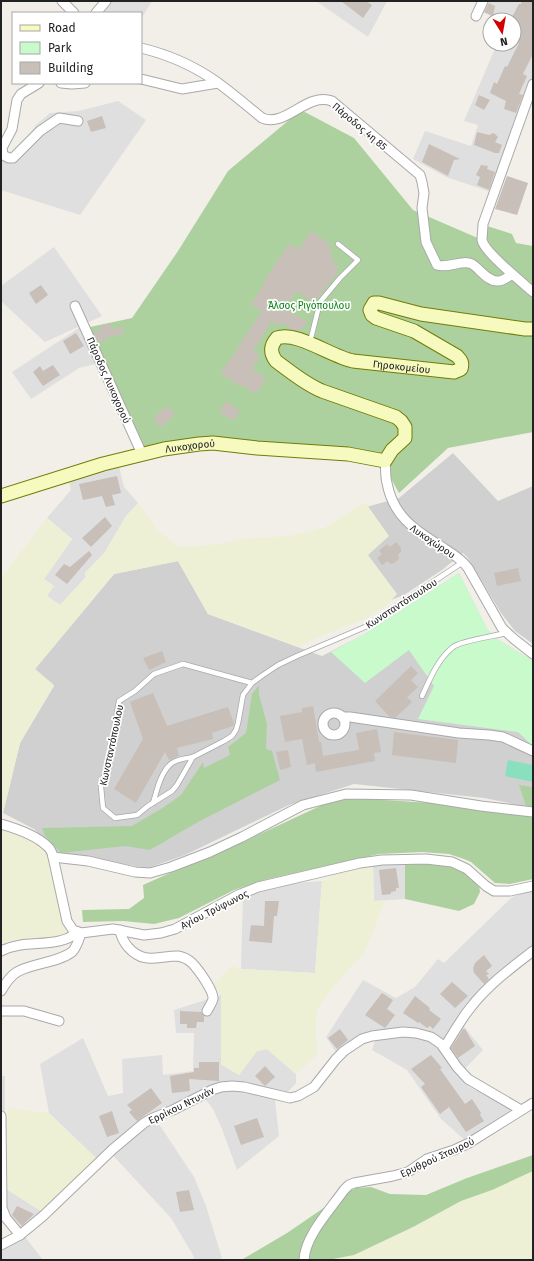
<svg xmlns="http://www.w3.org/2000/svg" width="534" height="1261" font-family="'Fira Sans',sans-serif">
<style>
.residential{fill:#e0dfdf}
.religious{fill:#d0d0d0}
.farmland{fill:#eef0d5}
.forest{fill:#add19e}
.park{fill:#c8facc}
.pitch{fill:#88e0be}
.building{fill:#c7bfb8}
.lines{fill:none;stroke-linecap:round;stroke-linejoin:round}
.lane-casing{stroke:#a9a9a9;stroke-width:6}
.street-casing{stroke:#a9a9a9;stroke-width:11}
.secondary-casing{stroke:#707d05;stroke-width:15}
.lane{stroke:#fff;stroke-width:4.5}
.street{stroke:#fff;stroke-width:9}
.secondary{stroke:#f7fabf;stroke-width:13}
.labels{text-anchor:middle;stroke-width:3.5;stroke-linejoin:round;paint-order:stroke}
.street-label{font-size:10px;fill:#222;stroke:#fff}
.park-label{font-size:10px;fill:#0c8416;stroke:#fff}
</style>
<rect width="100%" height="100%" fill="#f2efe9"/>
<g class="residential">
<polygon points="110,1 152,1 141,19 141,13 100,13"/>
<polygon points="316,1 387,1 368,37"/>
<polygon points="486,1 533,1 533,87 491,192 446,177 413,159 425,131 471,146 478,125 464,121 497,44 514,44 514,20 500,20 482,12"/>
<polygon points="118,101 146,120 80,215 1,190 1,158 12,162 36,125 50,113 79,111"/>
<polygon points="54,247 102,316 45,342 1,301 1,286"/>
<polygon points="82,326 99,363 79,368 31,399 12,372"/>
<polygon points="119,467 124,487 138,503 126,516 105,552 85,573 86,577 60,605 47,596 44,579 72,539 47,518 71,490 69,481"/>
<polygon points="389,864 405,864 405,899 374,901 373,866"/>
<polygon points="322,881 315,973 241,969 243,896 295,883"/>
<polygon points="533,890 533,948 458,1019 483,1050 459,1075 469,1087 501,1103 511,1110 504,1118 466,1141 441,1119 407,1070 372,1050 378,1031 353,1040 336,1052 326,1037 363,980 396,998 415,987 438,959 444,963 512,897"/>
<polygon points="221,995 221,1064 239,1075 257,1051 267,1049 296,1074 296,1083 288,1092 278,1091 275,1100 279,1136 237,1170 222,1129 213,1109 200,1092 153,1115 194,1177 206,1206 222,1258 218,1260 194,1260 193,1255 171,1218 108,1150 97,1159 49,1113 40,1064 83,1038 108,1096 123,1093 122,1059 162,1055 163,1075 193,1071 194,1033 176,1033 174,1010"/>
<rect x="1" y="1076" width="4" height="40"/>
<polygon points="6,1189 41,1211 22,1229 9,1218 6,1210"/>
<polygon points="25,1237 43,1260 1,1260 1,1249"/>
</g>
<g class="religious">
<polygon points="453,453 498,501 533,486 533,644 515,631 501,613 468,558 463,553 442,570 404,595 391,600 330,528 359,509 399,498"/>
<polygon points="178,561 208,614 322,656 363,635 459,573 487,629 497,639 533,661 533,808 484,798 354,784 289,805 185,855 148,868 58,853 34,829 3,813 20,743 54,686 35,669 114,574"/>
</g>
<g class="farmland">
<polygon points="365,502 389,536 368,555 397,594 386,606 367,618 316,638 298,647 208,614 178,561 114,574 35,669 54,685 20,743 3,813 1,813 1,578 47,518 72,539 44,579 54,586 47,596 60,605 86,577 85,573 105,552 126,516 138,503 158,531 180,547 210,545 250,538 289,536 324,528"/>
<polygon points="1,827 31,839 49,850 63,920 68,931 53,937 7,941 1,945"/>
<polygon points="373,866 374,901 385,900 373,932 363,954 334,986 317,1009 316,1026 317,1055 296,1074 267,1049 257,1051 239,1075 221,1064 221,995 214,985 232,966 241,969 315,973 322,881 336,874"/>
<polygon points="8,1108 49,1113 97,1159 41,1211 6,1189"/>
<polygon points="533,1171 533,1260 328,1260 354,1255 413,1227 461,1201 492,1190"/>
</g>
<g class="forest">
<polygon points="301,110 354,138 413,210 480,239 487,226 512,234 516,243 533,246 533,432 448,448 399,493 384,466 356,449 142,450 95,342 90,327 132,318 178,251 228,171"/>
<polygon points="259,685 259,695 267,724 266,749 272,751 280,780 198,822 150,850 125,846 61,853 45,836 42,828 132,826 164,807 181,795 203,762 204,768 230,755 228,747 246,733 252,694"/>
<polygon points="519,785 533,787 533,807 526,806"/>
<polygon points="352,798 447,804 533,816 533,879 510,884 495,883 471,862 464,859 449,854 422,852 379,854 268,879 234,890 179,918 154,924 123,921 83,922 82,910 129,909 144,898 143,885 181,868 204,860 333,800"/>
<polygon points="419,862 447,864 464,870 479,884 480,892 474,904 459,911 405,899 405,864"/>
<polygon points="533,1155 533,1171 492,1190 461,1201 413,1227 354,1255 328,1260 239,1260 243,1259 287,1233 347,1192 356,1188 371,1187 390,1194 426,1195 467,1178"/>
</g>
<polygon class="park" points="459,573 487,629 497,639 533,661 533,746 518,732 418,719 434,686 409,650 365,683 331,652 363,635"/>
<polygon class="pitch" points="508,760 533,765 533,782 505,776"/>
<g class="building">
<polygon points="341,1 366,1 372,5 363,18"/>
<polygon points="522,1 533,1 533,54 523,74 527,76 519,94 523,95 516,113 504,109 506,101 490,93 494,82 497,84 505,66 507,67 519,43 514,41 514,18 512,17 519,4 521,4"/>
<polygon points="489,3 495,6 493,16 484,12"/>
<polygon points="479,95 490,100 484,110 475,105"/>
<polygon points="102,116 106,128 91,132 87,121"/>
<polygon points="477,132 489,135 494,133 498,137 495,142 502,145 499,153 495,153 474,145"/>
<polygon points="429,144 460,159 454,160 448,176 422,162"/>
<polygon points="481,165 488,166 487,169 495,172 489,190 477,185 480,177 476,175"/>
<polygon points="507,176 528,183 517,215 495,209"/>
<polygon points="311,231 331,245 328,248 332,251 330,255 334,257 331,260 339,267 336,271 337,273 314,303 297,291 284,307 308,323 298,331 292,330 282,322 279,326 272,321 253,351 260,356 254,365 255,366 253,369 266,379 256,394 242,385 241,387 220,373 238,349 237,348 262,311 251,304 265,283 263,282 289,244 299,249"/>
<polygon points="41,285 48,295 36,304 29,293"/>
<polygon points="111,324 112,329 122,327 124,334 107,337 107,340 98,342 93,332 101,330 99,326"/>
<polygon points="76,333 84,346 70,354 63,341"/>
<polygon points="53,365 60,375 43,386 33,372 40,366 43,371"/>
<polygon points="227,401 240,411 233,421 219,412"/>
<polygon points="167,406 175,414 163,426 156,424 154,417"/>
<polygon points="117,476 121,493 112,495 115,505 106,507 102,496 83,500 79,484"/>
<polygon points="105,517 112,526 91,547 82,538"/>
<polygon points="396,542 401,548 401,552 398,554 399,559 394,563 390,564 388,561 382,565 377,558 382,554 379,551 387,544 390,547"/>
<polygon points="89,551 92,555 67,584 55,575 64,564 70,567"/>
<polygon points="518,568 521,581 497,586 494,573"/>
<polygon points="162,651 166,662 149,670 143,658"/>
<polygon points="411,666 418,673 411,680 418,687 407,697 412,702 395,718 390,717 375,701"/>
<polygon points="153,693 167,726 228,707 234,723 233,726 212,733 213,739 177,748 179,756 169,760 165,752 136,803 114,789 143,739 130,702"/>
<polygon points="313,706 319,742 321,742 323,756 359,750 356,733 377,729 381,752 374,753 375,761 316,772 315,763 307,765 302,739 285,742 280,716 302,712 302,708"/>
<polygon points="394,732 458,740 456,763 392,755"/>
<polygon points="288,750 291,767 280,770 276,752"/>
<polygon points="396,868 399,888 396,888 396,891 391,892 391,894 382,895 379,870"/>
<polygon points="265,901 279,901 277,916 274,916 272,943 249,941 251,925 264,926"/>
<polygon points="484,955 492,966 486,971 489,974 486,975 489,979 484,984 474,973 473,968 475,963"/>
<polygon points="452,982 468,996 455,1008 440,994"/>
<polygon points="382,993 393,1000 387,1009 395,1015 385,1028 365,1015"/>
<polygon points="415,996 430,1008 429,1010 441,1019 433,1029 430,1026 427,1028 419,1022 418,1023 403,1013"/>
<polygon points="180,1011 201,1012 204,1016 204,1022 197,1022 196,1028 187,1028 187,1024 180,1024"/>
<polygon points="340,1029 348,1040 337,1049 328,1038"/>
<polygon points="463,1029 465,1029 475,1046 458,1058 451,1048"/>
<polygon points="431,1055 442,1068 440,1069 465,1104 472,1099 481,1113 480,1115 484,1121 466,1132 449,1107 440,1114 421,1087 425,1084 411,1069"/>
<polygon points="199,1062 219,1062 219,1081 189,1079 190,1091 172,1093 170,1076 194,1072 194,1068 199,1068"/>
<polygon points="265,1066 275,1077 265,1086 255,1076"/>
<polygon points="151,1088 162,1103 137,1121 129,1112 132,1110 127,1105"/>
<polygon points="112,1111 119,1133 107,1137 99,1116"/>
<polygon points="257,1118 264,1137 241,1145 234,1126"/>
<polygon points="189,1190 194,1210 180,1212 176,1192"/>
<polygon points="17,1206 34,1214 22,1226 12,1215"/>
</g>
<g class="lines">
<g class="lane-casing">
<g id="lane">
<polyline points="310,342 320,302 340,278 358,260 338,244"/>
<polyline points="252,683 183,664 154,674 135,691 119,701 110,756 101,787 103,808 115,818 137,815 148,806 172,791 177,785 193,757 224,741 232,736 236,730 238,723 243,695 252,683 263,675 278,665 297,656 365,627 463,562"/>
<path d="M422,696C430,679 437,660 453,647C460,641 495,636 506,633"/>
<path d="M153,803C157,790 161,771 172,763C178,759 186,758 193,757"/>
</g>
</g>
<g class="street-casing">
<g id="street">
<polyline points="62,1 74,13"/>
<polyline points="96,13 106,1"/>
<polyline points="476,16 483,1"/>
<path d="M141,48C166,54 192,65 214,80C230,91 246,105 262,118C286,128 306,92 332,101L420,175L422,182L424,193L422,208L426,242L437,265C448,269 462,259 472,264C480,269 488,282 498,281C503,281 508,277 512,274"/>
<polyline points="141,79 182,89 218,83"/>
<polyline points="39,83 21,94 17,100 12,129 2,148 3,155 9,158 13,158 40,131 59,118 78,121"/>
<polyline points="61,83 72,84 85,83"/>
<path d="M533,84L483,224C483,229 482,235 482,240C484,252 523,283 533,292"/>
<polyline points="75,306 142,454"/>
<path d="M385,461C386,468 385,476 387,483C393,515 413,529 439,545C449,552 461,558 468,568L502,628L514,639L533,654"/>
<circle cx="334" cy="724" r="11"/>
<polyline points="343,717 350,717 459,733 489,735 503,737 533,751"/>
<path d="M1,824C15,828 37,836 47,846C51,849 52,852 53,857L67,921L73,930L81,933L113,929L144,935L161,933L175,929L238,895L258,887L360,863L382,860L426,859L452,862L467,869L486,886L494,891H510L533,886"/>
<polyline points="53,857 88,861 135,872 150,873 171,867 210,852 242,837 303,805 346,794 411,795 481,806 533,812"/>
<path d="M120,930C121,937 123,941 128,947C144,965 157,956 178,956C183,957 188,959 192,963C198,969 214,991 213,999C212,1003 209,1007 207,1011"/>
<path d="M1,951C26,938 56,950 78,932"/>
<path d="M1,991C5,984 10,976 17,972C33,963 57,963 72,952C77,947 79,939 81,933"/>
<polyline points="1,1011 24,1011 59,1021"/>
<path d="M444,1048C453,1034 461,1019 471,1007C488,985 511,968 533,951"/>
<polyline points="1,1116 2,1208 6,1218 20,1235"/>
<polyline points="1,1245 20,1235 43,1216 113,1149 144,1123 153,1118 173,1110 212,1090 221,1087 232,1086 244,1087 290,1098 298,1096 314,1087 336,1059 344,1051 362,1039 372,1036 403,1032 416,1033 431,1037 441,1044 457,1067 468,1079 521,1110"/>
<path d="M304,1260C305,1236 330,1210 344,1190L349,1185L354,1183L393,1176L408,1172L427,1159L454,1150L469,1143L533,1103"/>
</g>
</g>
<g class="secondary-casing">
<g id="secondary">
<path id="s1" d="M1,496L103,464L164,449L199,444L213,443L257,448L348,454L385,461L392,450L405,438V427L401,421L396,417L322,391C305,384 291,372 276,361C270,353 270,346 277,338C297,331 332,357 353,361L454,372L461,369C463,363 461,360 457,356L414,331L376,318L372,315L370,310L371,308L374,303H379L421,314L525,329H533"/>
</g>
</g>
<use href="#lane" class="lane"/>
<use href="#street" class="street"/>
<use href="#secondary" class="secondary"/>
</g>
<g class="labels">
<g class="street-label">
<text transform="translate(360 126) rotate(40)" y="4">Πάροδος 4η 85</text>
<text dy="4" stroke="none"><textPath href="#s1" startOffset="736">Γηροκομείου</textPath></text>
<text transform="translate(109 380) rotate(66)" y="4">Πάροδος Λυκοχορού</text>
<text dy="4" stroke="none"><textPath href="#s1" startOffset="196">Λυκοχορού</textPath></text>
<text transform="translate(433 541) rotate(34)" y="4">Λυκοχώρου</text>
<text transform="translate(401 603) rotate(-33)" y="4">Κωνσταντόπουλου</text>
<text transform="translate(111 745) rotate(-78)" y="4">Κωνσταντόπουλου</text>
<text transform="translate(214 909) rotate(-27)" y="4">Αγίου Τρύφωνος</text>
<text transform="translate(181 1105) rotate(-26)" y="4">Ερρίκου Ντυνάν</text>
<text transform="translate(437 1157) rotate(-25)" y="4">Ερυθρού Σταυρού</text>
</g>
<g class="park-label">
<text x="309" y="309">Άλσος Ριγόπουλου</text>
</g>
</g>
<rect width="534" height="1261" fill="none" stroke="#222222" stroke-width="4"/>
<rect x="12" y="12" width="130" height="72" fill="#ffffff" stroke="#a7a7a7"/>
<rect x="20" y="25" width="20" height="6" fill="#f7fabf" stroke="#a7a7a7"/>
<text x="48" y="32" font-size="12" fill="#222222">Road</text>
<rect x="20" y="42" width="20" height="12" fill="#c8facc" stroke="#a7a7a7"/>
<text x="48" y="52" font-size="12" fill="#222222">Park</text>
<rect x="20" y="62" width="20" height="12" fill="#c7bfb8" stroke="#a7a7a7"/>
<text x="48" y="72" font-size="12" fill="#222222">Building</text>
<g transform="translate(502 32) rotate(169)"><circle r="19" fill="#ffffff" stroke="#a7a7a7"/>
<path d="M0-3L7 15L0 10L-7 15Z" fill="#d40000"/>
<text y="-6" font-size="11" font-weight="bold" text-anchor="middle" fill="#222222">N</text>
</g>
</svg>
